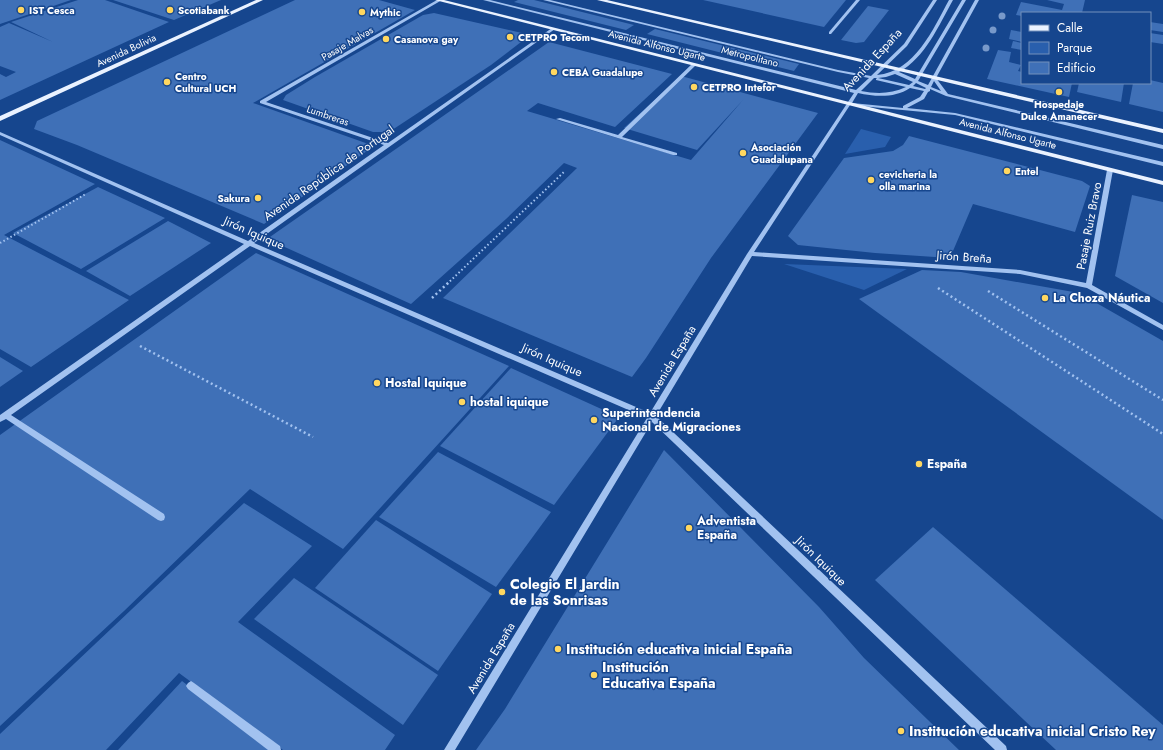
<svg xmlns="http://www.w3.org/2000/svg" width="1163" height="750" font-family="Jost,sans-serif">
<style>
.green{fill:#295fad}
.building{fill:#3f70b7}
.lines{fill:none;stroke-linecap:round;stroke-linejoin:round}
.path-far1{stroke:#a2c2f0;stroke-width:2;stroke-dasharray:1.5 2.5;stroke-linecap:butt}
.path{stroke:#a2c2f0;stroke-width:2.5;stroke-dasharray:2 3;stroke-linecap:butt}
.minor{fill:#a2c2f0;fill-rule:evenodd}
.major{fill:#eaf2ff;fill-rule:evenodd}
.tree{fill:#7899ca}
.poi-dot{fill:#ffd760;stroke:#16468e;stroke-width:1.5}
.labels{text-anchor:middle;stroke-width:3;stroke-linejoin:round;paint-order:stroke}
.far-poi-label{font-size:10px;font-weight:bold;fill:#fff;stroke:#16468e;text-anchor:start}
.far-street-label{font-size:10px;fill:#fff;stroke:#16468e}
.street-label{font-size:12px;fill:#fff;stroke:#16468e}
.poi-label{font-size:12px;font-weight:bold;fill:#fff;stroke:#16468e;text-anchor:start}
.near-poi-label{font-size:14px;font-weight:bold;fill:#fff;stroke:#16468e;text-anchor:start}
</style>
<rect width="100%" height="100%" fill="#16468e"/>
<g class="green">
<polygon points="861,129 891,137 885,147 845,154"/>
<polygon points="784,264 907,269 864,290"/>
</g>
<g class="building">
<polygon points="0,0 71,0 0,24"/>
<polygon points="78,0 105,0 169,22 0,100 0,74 6,77 16,72 0,66 0,27 9,23 53,42 11,22"/>
<polygon points="113,0 221,0 174,20"/>
<polygon points="295,0 379,0 415,10 253,103 374,146 264,224 77,145 34,129 37,121"/>
<polygon points="518,0 534,0 634,25 626,30 514,2"/>
<polygon points="703,0 846,0 824,27"/>
<polygon points="1047,0 1085,0 1082,13 1022,13 1022,16 1016,15 1021,2 1062,10 1064,4"/>
<polygon points="868,6 889,10 864,42 856,43 841,40"/>
<polygon points="434,13 522,33 525,39 491,65 389,132 373,132 283,100 286,95 315,77 423,15"/>
<polygon points="1150,22 1163,24 1163,32 1150,30"/>
<polygon points="655,29 799,64 794,71 647,34"/>
<polygon points="1011,30 1022,32 1022,42 1009,39"/>
<polygon points="1150,33 1163,35 1163,44 1150,42"/>
<polygon points="1013,41 1022,43 1022,50 1011,48"/>
<polygon points="549,42 672,74 615,127 538,103 527,111 691,160 743,100 697,150 624,128 681,76 818,113 711,258 646,358 632,377 443,298 577,168 564,163 506,219 411,304 267,239"/>
<polygon points="998,50 1011,52 1009,62 1021,65 1018,71 1022,72 1022,83 1072,83 1069,97 987,79"/>
<polygon points="1150,80 1163,83 1163,112 1129,104 1133,83 1150,83"/>
<polygon points="1079,83 1124,83 1121,102 1077,92"/>
<polygon points="909,136 1082,181 1090,186 1075,232 973,204 950,258 875,253 798,245 788,236 844,158 893,151 903,145"/>
<polygon points="0,140 95,184 4,235 129,300 31,367 0,349"/>
<polygon points="98,187 165,218 81,269 13,233"/>
<polygon points="1132,195 1163,202 1163,303 1115,276"/>
<polygon points="168,221 211,243 130,296 86,271"/>
<polygon points="256,253 509,366 343,549 250,489 124,611 0,726 0,435"/>
<polygon points="922,270 961,272 1079,293 1163,341 1163,520 859,299"/>
<polygon points="0,357 23,371 0,387"/>
<polygon points="511,368 619,417 554,505 440,446"/>
<polygon points="664,450 819,607 864,658 959,750 476,750 505,709"/>
<polygon points="438,452 551,512 496,587 379,517"/>
<polygon points="244,503 312,546 238,622 395,735 385,750 283,750 179,673 106,750 0,750 0,734"/>
<polygon points="376,520 492,594 438,671 315,588"/>
<polygon points="933,527 1163,725 1163,750 1056,750 875,580"/>
<polygon points="294,578 438,675 403,725 254,619"/>
<polygon points="182,681 272,750 118,750"/>
</g>
<g class="lines">
<g class="path-far1">
<polyline points="0,243 86,194"/>
<polyline points="447,284 565,171"/>
</g>
<g class="path">
<polyline points="938,288 1163,434"/>
<polyline points="988,291 1163,400"/>
<polyline points="432,298 448,283"/>
<polyline points="140,346 313,437"/>
</g>
<g class="minor">
<path d="M437,0H442L266,102L388,143L552,28L555,29L254,243L650,413L747,254L854,93L483,0H490L856,90L869,78L838,72L543,0H550L838,70L871,76L904,44L933,0H937L907,46L877,75C915,72 933,29 949,0H953C939,25 925,58 899,72L915,79L962,0H966L918,81L928,85L975,0H979L936,78L948,94L1163,145V149L946,96L930,89V91L928,92L924,99L907,108L955,113L1163,162V166L955,115L850,105L754,252L1020,270L1086,283L1107,170L1110,168L1113,170L1092,285L1163,325V330L1087,288L1020,274L752,256L656,416L1006,746L1007,750H995L652,422L455,750H444L647,418L250,246L11,415L164,514L165,517L164,520L161,521L158,520L6,419L0,422V415L244,244L0,135V132L248,241L384,145L260,103V101ZM895,74L913,82L909,85L878,78L886,77ZM874,78H877L876,79V80L906,87C891,94 877,94 861,91ZM934,81L941,91L931,87ZM916,83L926,88L925,89L913,86ZM910,88L924,91L920,97L903,106V108L852,103L858,93C876,97 895,98 910,88Z"/>
<polygon points="856,0 860,0 831,34 829,34 829,32"/>
<polygon points="692,64 696,65 622,137 677,153 677,155 673,155 556,119 560,118 618,135"/>
<polygon points="191,681 194,683 280,746 281,750 268,750 188,689 186,686 188,683"/>
</g>
<g class="major">
<polygon points="256,0 263,0 0,121 0,116"/>
<polygon points="435,0 444,0 1163,181 1163,185"/>
<polygon points="597,0 607,0 1163,129 1163,133"/>
</g>
</g>
<g class="tree">
<circle cx="1002" cy="16" r="3.5"/>
<circle cx="993" cy="30" r="3.5"/>
<circle cx="986" cy="48" r="3.5"/>
</g>
<g class="poi-dot">
<circle cx="21" cy="10" r="4"/>
<circle cx="170" cy="10" r="4"/>
<circle cx="362" cy="12" r="4"/>
<circle cx="510" cy="37" r="4"/>
<circle cx="386" cy="39" r="4"/>
<circle cx="554" cy="72" r="4"/>
<circle cx="167" cy="82" r="4"/>
<circle cx="694" cy="87" r="4"/>
<circle cx="1059" cy="92" r="4"/>
<circle cx="743" cy="153" r="4"/>
<circle cx="1007" cy="171" r="4"/>
<circle cx="871" cy="180" r="4"/>
<circle cx="258" cy="198" r="4"/>
<circle cx="1045" cy="298" r="4"/>
<circle cx="377" cy="383" r="4"/>
<circle cx="462" cy="402" r="4"/>
<circle cx="594" cy="420" r="4"/>
<circle cx="919" cy="464" r="4"/>
<circle cx="689" cy="528" r="4"/>
<circle cx="502" cy="592" r="4"/>
<circle cx="558" cy="649" r="4"/>
<circle cx="594" cy="675" r="4"/>
<circle cx="901" cy="731" r="4"/>
</g>
<g class="labels">
<g class="far-poi-label">
<text x="29" y="14">IST Cesca</text>
<text x="178" y="14">Scotiabank</text>
<text x="370" y="16">Mythic</text>
<text x="518" y="41">CETPRO Tecom</text>
<text x="394" y="43">Casanova gay</text>
<text x="562" y="76">CEBA Guadalupe</text>
<text x="175" y="80">Centro<tspan x="175" dy="12">Cultural UCH</tspan></text>
<text x="702" y="91">CETPRO Intefor</text>
<text x="1059" y="108" text-anchor="middle">Hospedaje<tspan x="1059" dy="12">Dulce Amanecer</tspan></text>
<text x="751" y="151">Asociación<tspan x="751" dy="12">Guadalupana</tspan></text>
<text x="1015" y="175">Entel</text>
<text x="879" y="178">cevicheria la<tspan x="879" dy="12">olla marina</tspan></text>
<text x="250" y="202" text-anchor="end">Sakura</text>
</g>
<g class="far-street-label">
<text transform="translate(347 43) rotate(-30)" y="4">Pasaje Malvas</text>
<text transform="translate(657 45) rotate(14)" y="4">Avenida Alfonso Ugarte</text>
<text transform="translate(126 50) rotate(-25)" y="4">Avenida Bolivia</text>
<text transform="translate(750 56) rotate(14)" y="4">Metropolitano</text>
<text transform="translate(328 115) rotate(19)" y="4">Lumbreras</text>
<text transform="translate(1008 133) rotate(14)" y="4">Avenida Alfonso Ugarte</text>
</g>
<g class="street-label">
<text transform="translate(872 60) rotate(-47)" y="4">Avenida España</text>
<text transform="translate(329 173) rotate(-35)" y="4">Avenida República de Portugal</text>
<text transform="translate(1089 226) rotate(-79)" y="4">Pasaje Ruiz Bravo</text>
<text transform="translate(254 233) rotate(24)" y="4">Jirón Iquique</text>
<text transform="translate(964 257) rotate(4)" y="4">Jirón Breña</text>
<text transform="translate(552 360) rotate(24)" y="4">Jirón Iquique</text>
<text transform="translate(672 361) rotate(-59)" y="4">Avenida España</text>
<text transform="translate(821 561) rotate(44)" y="4">Jirón Iquique</text>
<text transform="translate(491 658) rotate(-59)" y="4">Avenida España</text>
</g>
<g class="poi-label">
<text x="1053" y="302">La Choza Náutica</text>
<text x="385" y="387">Hostal Iquique</text>
<text x="470" y="406">hostal iquique</text>
<text x="602" y="417">Superintendencia<tspan x="602" dy="14">Nacional de Migraciones</tspan></text>
<text x="927" y="468">España</text>
<text x="697" y="525">Adventista<tspan x="697" dy="14">España</tspan></text>
</g>
<g class="near-poi-label">
<text x="510" y="589">Colegio El Jardin<tspan x="510" dy="16">de las Sonrisas</tspan></text>
<text x="566" y="654">Institución educativa inicial España</text>
<text x="602" y="672">Institución<tspan x="602" dy="16">Educativa España</tspan></text>
<text x="909" y="736">Institución educativa inicial Cristo Rey</text>
</g>
</g>
<rect x="1021" y="12" width="130" height="72" fill="#16468e" stroke="#7390bb"/>
<rect x="1029" y="25" width="20" height="6" fill="#eaf2ff" stroke="#7390bb"/>
<text x="1057" y="32" font-size="12" fill="#ffffff">Calle</text>
<rect x="1029" y="42" width="20" height="12" fill="#295fad" stroke="#7390bb"/>
<text x="1057" y="52" font-size="12" fill="#ffffff">Parque</text>
<rect x="1029" y="62" width="20" height="12" fill="#3f70b7" stroke="#7390bb"/>
<text x="1057" y="72" font-size="12" fill="#ffffff">Edificio</text>
</svg>
